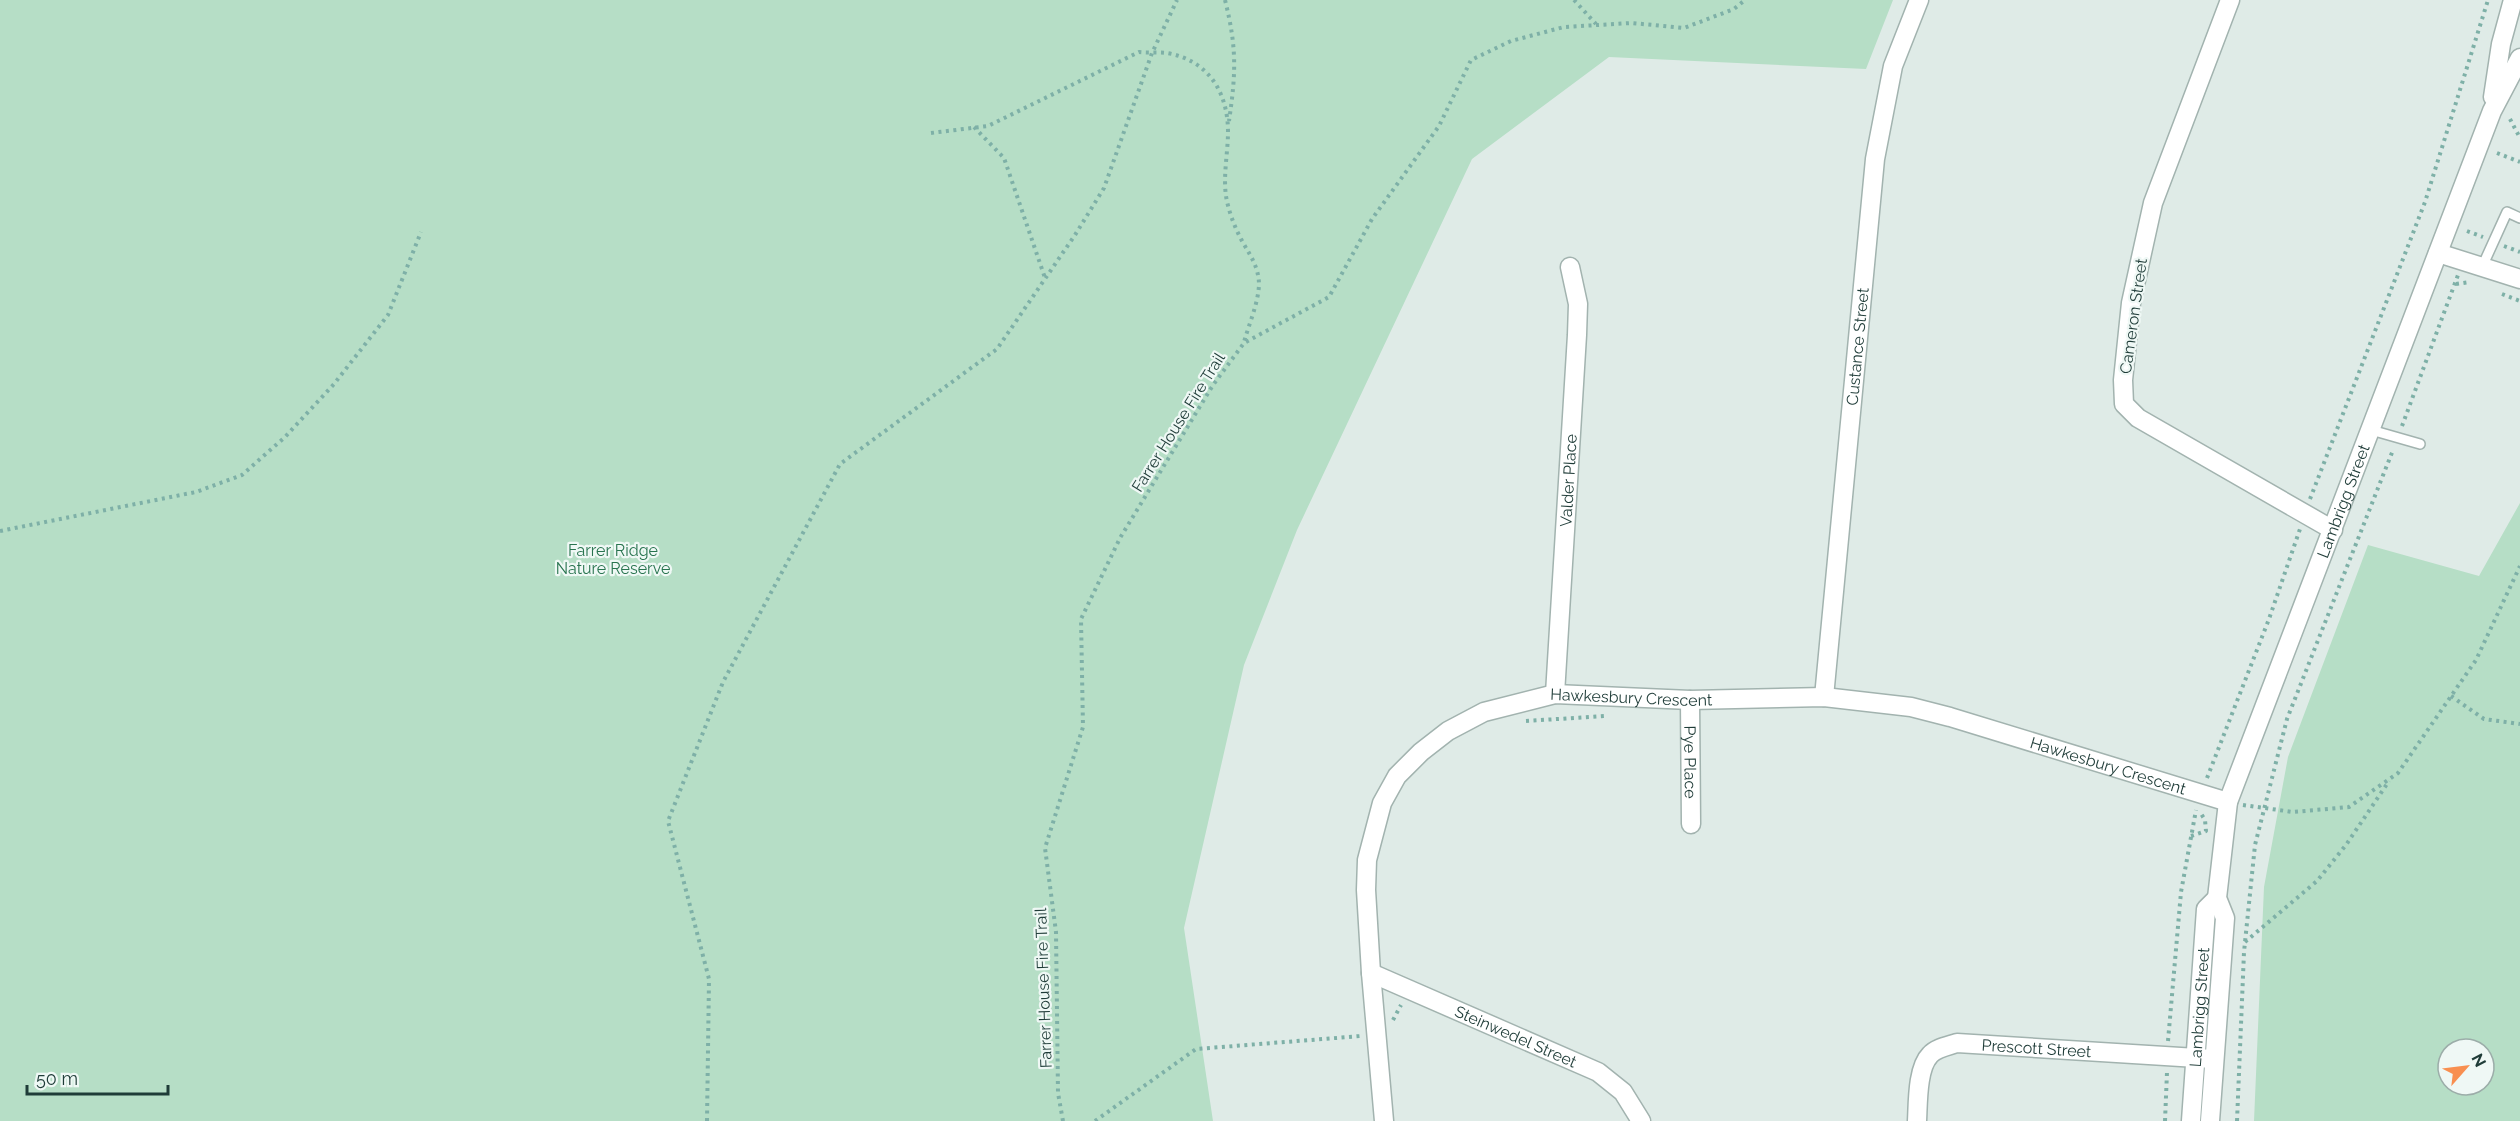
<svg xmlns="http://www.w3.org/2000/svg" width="2520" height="1121" font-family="Raleway,sans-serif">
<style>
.green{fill:#b6dec6;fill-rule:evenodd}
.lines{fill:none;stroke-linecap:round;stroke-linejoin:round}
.service-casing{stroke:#a2b3af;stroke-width:12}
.minor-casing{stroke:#a2b3af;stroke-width:21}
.tertiary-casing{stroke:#a2b3af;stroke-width:21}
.path{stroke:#7eb0a7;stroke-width:4;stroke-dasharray:3 4.5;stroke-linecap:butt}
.service{stroke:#fff;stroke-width:9}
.minor{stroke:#fff;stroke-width:18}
.tertiary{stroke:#fff;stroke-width:18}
.labels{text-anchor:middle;stroke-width:4.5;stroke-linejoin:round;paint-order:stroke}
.street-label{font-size:16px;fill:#1f3c38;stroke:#eff8f5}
.park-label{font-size:16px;fill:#28744f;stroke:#eff8f5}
</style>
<rect width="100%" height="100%" fill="#dfebe7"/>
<g class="green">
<polygon points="0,0 1893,0 1866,69 1609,57 1472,159 1297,530 1244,665 1184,928 1213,1121 0,1121"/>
<path d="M2520,503V1121H2254L2264,887L2288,757L2368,545L2479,576ZM2448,1049H2484V1085H2448Z"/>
</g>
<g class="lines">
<g class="service-casing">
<g id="service">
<polyline points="2482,267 2507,212 2520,218"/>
<polyline points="2371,430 2420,444"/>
</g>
</g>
<g class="minor-casing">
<g id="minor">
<polyline points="2230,0 2153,203 2131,303 2123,380 2124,404 2138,418 2333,530"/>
<polyline points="2438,253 2520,279"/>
<path id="s1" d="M1555,694L1577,335L1578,304L1570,267"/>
<path id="s2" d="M1824,697L1875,159L1893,66L1919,0"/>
<path id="s3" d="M1690,700L1691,824"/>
<path id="s4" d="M1371,973L1598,1072L1623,1092L1641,1121"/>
<path id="s5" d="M1917,1121C1918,1104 1917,1068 1930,1055C1936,1048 1948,1046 1957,1043L2213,1059"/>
</g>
</g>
<g class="tertiary-casing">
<g id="tertiary">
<polyline points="2493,97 2501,44 2513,0"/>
<path id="s6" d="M1384,1121L1371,973L1366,890L1367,860L1382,803L1397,776L1421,752L1448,731L1484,712L1555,694L1690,700L1824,697L1911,707L1950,717L2228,802"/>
<path id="s7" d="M2191,1121L2206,909L2217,898"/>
<path id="s8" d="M2210,1121L2225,918L2217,898L2228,802L2492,111L2520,58"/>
</g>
</g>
<g class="path">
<path d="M1225,0C1237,48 1236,73 1229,121"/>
<polyline points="1574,0 1596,24"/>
<polyline points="2510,119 2520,138"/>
<polyline points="974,127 1004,158 1045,278"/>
<path d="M931,133L988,126L1139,52C1148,53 1158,52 1167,53C1208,60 1228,92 1228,132C1228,152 1223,175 1226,196C1228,209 1234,226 1241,239C1249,254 1259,266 1259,285C1258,304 1249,324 1244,342"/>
<polyline points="2497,153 2520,162"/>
<polyline points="2467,231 2483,237"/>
<polyline points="2504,246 2520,252"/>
<polyline points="2456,284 2470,282"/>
<polyline points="2502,294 2520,301"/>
<polyline points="2402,426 2458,275"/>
<polyline points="2310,499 2425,202 2488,0"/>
<polyline points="0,531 196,492 242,475 285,437 334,384 388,315 421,232"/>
<polyline points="2451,696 2484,719 2520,724"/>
<polyline points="1526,721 1605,716"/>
<polyline points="2207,778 2269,619 2300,529"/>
<polyline points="2243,805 2293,812 2349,807 2398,773 2476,660 2520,566"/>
<polyline points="2191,836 2206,831 2205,820 2200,812"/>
<polyline points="2245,942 2317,881 2346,845 2389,781"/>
<polyline points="1393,1020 1401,1005"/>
<polyline points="2168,1041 2181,892 2196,810"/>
<polyline points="707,1121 709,979 668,821 723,682 840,464 997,349 1075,235 1104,188 1152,53 1177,0"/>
<polyline points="1063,1121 1058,1093 1056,932 1045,848 1083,727 1081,619 1120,538 1213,385 1244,343 1329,297 1372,219 1439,126 1471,60 1511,41 1564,27 1632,23 1684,28 1734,9 1745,0"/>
<polyline points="1095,1121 1196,1049 1361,1036"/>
<polyline points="2165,1121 2167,1072"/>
<polyline points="2237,1121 2244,952 2255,845 2287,719 2393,450"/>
</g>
<use href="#service" class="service"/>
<use href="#minor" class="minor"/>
<use href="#tertiary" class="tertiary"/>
</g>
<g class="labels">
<g class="street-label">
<text transform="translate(2133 316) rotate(-82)" y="6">Cameron Street</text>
<text dy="6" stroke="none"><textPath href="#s2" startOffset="352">Custance Street</textPath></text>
<text transform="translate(1178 422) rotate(-58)" y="6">Farrer House Fire Trail</text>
<text dy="6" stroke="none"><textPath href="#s1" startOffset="214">Valder Place</textPath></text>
<text dy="6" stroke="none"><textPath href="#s8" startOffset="644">Lambrigg Street</textPath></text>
<text dy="6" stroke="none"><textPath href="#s6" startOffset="610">Hawkesbury Crescent</textPath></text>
<text dy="6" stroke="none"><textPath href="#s3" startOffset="62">Pye Place</textPath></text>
<text dy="6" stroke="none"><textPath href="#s6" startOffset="1096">Hawkesbury Crescent</textPath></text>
<text transform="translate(1043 988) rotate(-92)" y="6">Farrer House Fire Trail</text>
<text dy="6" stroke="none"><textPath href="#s7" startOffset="114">Lambrigg Street</textPath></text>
<text dy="6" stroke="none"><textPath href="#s4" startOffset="158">Steinwedel Street</textPath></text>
<text dy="6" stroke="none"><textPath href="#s5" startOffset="178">Prescott Street</textPath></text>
</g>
<g class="park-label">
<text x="613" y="556">Farrer Ridge<tspan x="613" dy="18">Nature Reserve</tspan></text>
</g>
</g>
<g transform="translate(2466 1067) rotate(62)"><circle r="28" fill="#eff8f5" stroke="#9cada9" stroke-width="1.5"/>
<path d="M0-4.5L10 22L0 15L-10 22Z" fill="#f88f50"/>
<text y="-9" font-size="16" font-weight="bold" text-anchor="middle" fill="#1f3c38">N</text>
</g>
<path d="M27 1085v9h141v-9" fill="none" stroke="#1f3c38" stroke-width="3"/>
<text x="36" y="1085" font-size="18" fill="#1f3c38" stroke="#eff8f5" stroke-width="4.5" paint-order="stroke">50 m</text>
</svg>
